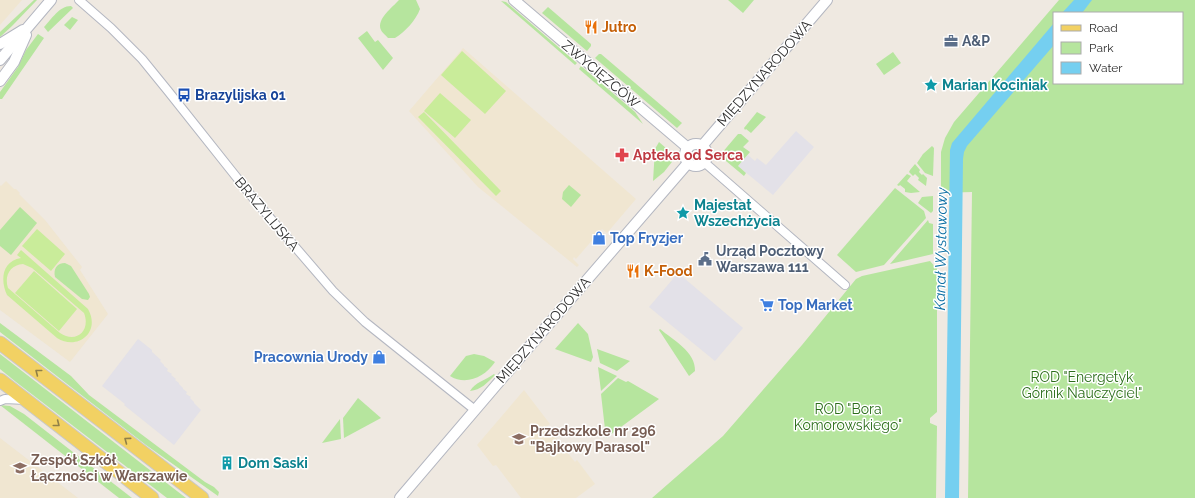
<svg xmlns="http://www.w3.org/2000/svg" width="1195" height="498" font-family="Raleway,sans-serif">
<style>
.industrial{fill:#e3e1e8}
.education{fill:#f0e6d1}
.green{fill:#b6e59e;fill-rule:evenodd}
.pitch{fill:#c9ec9a;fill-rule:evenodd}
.water{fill:#75cff0}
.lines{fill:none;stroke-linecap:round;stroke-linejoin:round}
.minor-casing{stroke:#b4b7c1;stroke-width:10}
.tertiary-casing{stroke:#b4b7c1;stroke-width:12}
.primary-casing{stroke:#c9c9c9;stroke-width:15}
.minor{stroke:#fff;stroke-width:8}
.tertiary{stroke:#fff;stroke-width:10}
.primary{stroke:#f2d163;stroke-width:13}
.oneway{stroke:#908048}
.labels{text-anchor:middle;stroke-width:3;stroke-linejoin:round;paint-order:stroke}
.food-label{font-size:14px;font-weight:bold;fill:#c56008;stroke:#fff;text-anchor:start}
.service-label{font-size:14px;font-weight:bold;fill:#4e5e75;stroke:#fff;text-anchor:start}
.street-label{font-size:14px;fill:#2e2e2e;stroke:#fff}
.culture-label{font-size:14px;font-weight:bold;fill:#0d838f;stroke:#fff;text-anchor:start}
.transit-label{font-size:14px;font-weight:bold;fill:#164399;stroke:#fff;text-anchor:start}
.health-label{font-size:14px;font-weight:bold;fill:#be3a42;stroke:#fff;text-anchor:start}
.shop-label{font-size:14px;font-weight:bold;fill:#366cbe;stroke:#fff;text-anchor:start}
.park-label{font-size:14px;fill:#2c6e1b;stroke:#fff}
.education-label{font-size:14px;font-weight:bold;fill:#785e54;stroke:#fff;text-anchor:start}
.water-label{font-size:15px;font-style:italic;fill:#0d6fa3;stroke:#fff}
</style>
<rect width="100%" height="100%" fill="#efe9e1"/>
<g class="industrial">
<polygon points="796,131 814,147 773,195 738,166 748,155 755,161 757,158 766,165"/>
<polygon points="678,273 743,328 715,361 649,307"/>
<polygon points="138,339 152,350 152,352 161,360 160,361 164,365 164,366 168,369 167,371 172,374 171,375 176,379 175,380 179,383 179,384 183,388 183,389 187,392 186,394 191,397 190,398 194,402 194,403 201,410 174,445 124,405 125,404 102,386"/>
</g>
<g class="education">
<polygon points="0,0 22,0 0,25"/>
<polygon points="463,48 636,199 607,233 602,229 576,259 574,257 573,259 579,265 577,267 478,187 409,111"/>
<polygon points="6,181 14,189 16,189 20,193 19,194 45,220 82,267 80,270 108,314 70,362 0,310 0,185 1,186"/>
<polygon points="524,390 550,424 547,426 552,433 575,462 577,460 595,484 576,498 521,498 496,465 493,466 477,445"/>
<polygon points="0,438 78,498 0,498"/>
</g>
<g class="green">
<polygon points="34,0 37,0 12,26 0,37 0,32"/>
<path d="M399,0H416L420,9C416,20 405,32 395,38H388C386,35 382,33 381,30C376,19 393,7 399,0Z"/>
<polygon points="728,0 754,0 743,13"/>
<path d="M1059,0H1195V498H968L972,192L941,193V152L945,138L954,122ZM1054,13H1182V83H1054Z"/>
<polygon points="501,1 506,2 577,63 575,65"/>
<path d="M71,6L73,8L48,32L44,27C52,19 59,6 71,6Z"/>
<polygon points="548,7 591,44 591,46 587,51 542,13"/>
<polygon points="72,17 78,20 70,30 64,25"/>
<polygon points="367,31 375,42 378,40 393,58 383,70 358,38"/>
<polygon points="38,34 44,38 2,99 0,99 0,92 18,67 26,50"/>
<polygon points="893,52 901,63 884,75 876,64"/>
<polygon points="599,54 601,54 682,123 677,128 595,58"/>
<polygon points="581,66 635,112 643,124 579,69"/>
<polygon points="757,112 766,117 751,133 746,129 745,130 744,128"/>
<polygon points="738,134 741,134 749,141 743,147 750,152 738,166 746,173 744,176 726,161 721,154"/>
<polygon points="659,142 674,155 675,158 664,172 653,181 655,149"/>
<polygon points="932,146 934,148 933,176 925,173 917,163 923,154"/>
<polygon points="915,164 920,170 919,172 922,175 923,174 927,178 926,186 918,180 919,178 915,174 913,176 909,172 910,170"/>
<polygon points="907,174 911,176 907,181 920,192 911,193 905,192 905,189 900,185 899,186 897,185"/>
<polygon points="569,185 581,195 571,207 562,199 563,192"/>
<polygon points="895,188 924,211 926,218 884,265 856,272 837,255"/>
<polygon points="933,196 933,211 931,213 918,203 922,197"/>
<polygon points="20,207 37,223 11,255 0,246 0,230"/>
<polygon points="928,220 929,223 933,224 933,254 890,264"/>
<polygon points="930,261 937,269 937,412 930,418 930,423 937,426 936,498 652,498 723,436 802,345 856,279 862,276"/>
<path d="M65,263L71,266L89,294L90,297L88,300L82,299L55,277C53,269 57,263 65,263Z"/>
<polygon points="0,323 71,376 89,395 205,482 214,487 219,492 218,496 146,445 0,332"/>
<polygon points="578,323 588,334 593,357 591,362 555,349"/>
<path d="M660,329C673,340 696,352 695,371L689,376L659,330Z"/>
<polygon points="597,349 630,361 617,371 600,363"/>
<polygon points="0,354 186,498 167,498 16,382 0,369"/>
<path d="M474,354L484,356L495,362C485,377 466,386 450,376L466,356Z"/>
<polygon points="598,367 617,376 601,391"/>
<path d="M494,374L495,375C487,383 481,390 470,391C475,382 486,380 494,374Z"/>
<polygon points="618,378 626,382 628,381 659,399 606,438 601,394"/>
<polygon points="358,398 381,418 344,438 343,418"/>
<polygon points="0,405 10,406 24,414 132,498 119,498"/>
<polygon points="340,419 341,439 322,443"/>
</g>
<g class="pitch">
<polygon points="462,51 506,91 485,114 441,75"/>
<polygon points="440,93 471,120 455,138 424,111"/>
<polygon points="424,112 501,191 496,196 418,117"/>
<polygon points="37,229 65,254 51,271 22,246"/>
<path d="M21,250L88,309C101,332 78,351 57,338L7,295C0,280 2,261 21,258L17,255ZM23,264L32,268L84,313C91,331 76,344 60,333L8,288C4,276 10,265 23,264Z"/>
<polygon points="34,271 77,309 59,331 15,293"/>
</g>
<g class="water">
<polygon points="1074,0 1092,0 1082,13 1062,13"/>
<polygon points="1054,23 1054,45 967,146 964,152 963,159 959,498 945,498 950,150 952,143"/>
</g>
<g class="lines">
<g class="minor-casing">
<g id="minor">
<polyline points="79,0 111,28 142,59 168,91 253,198 333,291 365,322 475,410"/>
<polyline points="704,162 845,285"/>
<polyline points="0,401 5,399 25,400"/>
</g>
</g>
<g class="tertiary-casing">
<g id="tertiary">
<polyline points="514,0 688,148"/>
<polyline points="0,44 23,30"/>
<polyline points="0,60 51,0"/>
<polyline points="0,81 14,62 26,35"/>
<circle cx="696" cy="155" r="11"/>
<polyline points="702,146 827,0"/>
<polyline points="400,498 516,362 688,163"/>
</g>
</g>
<g class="primary-casing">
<g id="primary">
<polyline points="0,343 202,498"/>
<polyline points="0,380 152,498"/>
</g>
</g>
<use href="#minor" class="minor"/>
<use href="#tertiary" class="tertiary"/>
<use href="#primary" class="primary"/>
</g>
<defs><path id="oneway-chevron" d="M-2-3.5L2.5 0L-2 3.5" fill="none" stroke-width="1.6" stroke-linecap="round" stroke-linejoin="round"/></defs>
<g class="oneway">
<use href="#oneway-chevron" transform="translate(38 372) rotate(-142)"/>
<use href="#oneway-chevron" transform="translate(57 424) rotate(38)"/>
<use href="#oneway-chevron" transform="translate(127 440) rotate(-143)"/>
</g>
<defs>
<g id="restaurant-bare" transform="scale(1.08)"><path d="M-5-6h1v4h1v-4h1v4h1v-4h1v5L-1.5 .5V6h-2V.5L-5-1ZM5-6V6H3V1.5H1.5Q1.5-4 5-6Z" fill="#e8710a" stroke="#fff" stroke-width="2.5" paint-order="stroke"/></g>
<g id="office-bare" transform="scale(1.08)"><path d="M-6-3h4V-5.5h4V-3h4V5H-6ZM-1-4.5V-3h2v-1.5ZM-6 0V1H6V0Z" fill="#5c6f8a" stroke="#fff" stroke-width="2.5" paint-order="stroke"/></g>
<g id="sight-bare" transform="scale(1.08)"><path d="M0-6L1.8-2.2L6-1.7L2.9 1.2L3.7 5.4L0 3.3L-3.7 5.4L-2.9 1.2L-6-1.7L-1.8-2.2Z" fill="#0f9aa8" stroke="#fff" stroke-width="2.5" paint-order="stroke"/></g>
<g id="bus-bare" transform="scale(1.08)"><path d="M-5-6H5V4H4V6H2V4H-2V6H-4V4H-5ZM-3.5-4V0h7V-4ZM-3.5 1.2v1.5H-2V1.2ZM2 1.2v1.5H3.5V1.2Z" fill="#1a4fb4" stroke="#fff" stroke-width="2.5" paint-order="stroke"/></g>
<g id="pharmacy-bare" transform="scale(1.08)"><path d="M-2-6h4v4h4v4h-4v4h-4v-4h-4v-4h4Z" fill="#e0444e" stroke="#fff" stroke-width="2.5" paint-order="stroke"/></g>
<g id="shop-bare" transform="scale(1.08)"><path d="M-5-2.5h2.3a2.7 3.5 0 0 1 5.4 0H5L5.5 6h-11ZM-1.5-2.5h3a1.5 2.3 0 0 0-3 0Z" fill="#3f7fe0" stroke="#fff" stroke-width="2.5" paint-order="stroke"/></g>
<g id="civic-bare" transform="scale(1.08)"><path d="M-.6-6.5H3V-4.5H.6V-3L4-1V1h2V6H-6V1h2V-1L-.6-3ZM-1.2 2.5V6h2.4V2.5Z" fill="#5c6f8a" stroke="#fff" stroke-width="2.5" paint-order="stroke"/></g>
<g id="supermarket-bare" transform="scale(1.08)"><path d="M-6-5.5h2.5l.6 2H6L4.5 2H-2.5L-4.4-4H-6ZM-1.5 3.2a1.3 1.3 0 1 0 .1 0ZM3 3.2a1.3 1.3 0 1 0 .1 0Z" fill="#3f7fe0" stroke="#fff" stroke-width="2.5" paint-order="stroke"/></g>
<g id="school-bare" transform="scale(1.08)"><path d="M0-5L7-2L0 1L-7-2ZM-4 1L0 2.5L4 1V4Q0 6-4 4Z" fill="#8d6e63" stroke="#fff" stroke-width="2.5" paint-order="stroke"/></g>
<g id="building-bare" transform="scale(1.08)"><path d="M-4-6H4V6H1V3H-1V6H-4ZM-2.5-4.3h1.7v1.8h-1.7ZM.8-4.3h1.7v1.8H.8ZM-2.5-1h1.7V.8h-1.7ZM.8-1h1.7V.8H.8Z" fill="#0f9aa8" stroke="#fff" stroke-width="2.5" paint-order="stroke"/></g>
</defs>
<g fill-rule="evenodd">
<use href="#restaurant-bare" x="591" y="27"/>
<use href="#office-bare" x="951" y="41"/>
<use href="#sight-bare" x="931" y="85"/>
<use href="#bus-bare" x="184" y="95"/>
<use href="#pharmacy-bare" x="622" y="155"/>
<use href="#sight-bare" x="683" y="213"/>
<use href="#shop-bare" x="599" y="238"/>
<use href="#civic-bare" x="705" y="259"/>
<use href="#restaurant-bare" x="633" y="271"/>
<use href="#supermarket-bare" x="767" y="305"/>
<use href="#shop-bare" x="379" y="357"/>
<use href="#school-bare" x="519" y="439"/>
<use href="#building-bare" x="227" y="463"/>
<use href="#school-bare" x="20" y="468"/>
</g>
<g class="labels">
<g class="food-label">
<text x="602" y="32">Jutro</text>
<text x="644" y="276">K-Food</text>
</g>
<g class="service-label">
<text x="962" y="46">A&amp;P</text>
<text x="716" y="256">Urząd Pocztowy<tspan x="716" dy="16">Warszawa 111</tspan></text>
</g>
<g class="street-label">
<text transform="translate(764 73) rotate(-49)" y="5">MIĘDZYNARODOWA</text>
<text transform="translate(601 74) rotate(40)" y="5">ZWYCIĘZCÓW</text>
<text transform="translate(267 214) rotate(50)" y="5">BRAZYLIJSKA</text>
<text transform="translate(543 330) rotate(-49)" y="5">MIĘDZYNARODOWA</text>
</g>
<g class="culture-label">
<text x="942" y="90">Marian Kociniak</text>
<text x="694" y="210">Majestat<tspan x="694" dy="16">Wszechżycia</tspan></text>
<text x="238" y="468">Dom Saski</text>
</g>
<g class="transit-label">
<text x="195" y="100">Brazylijska 01</text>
</g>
<g class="health-label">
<text x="633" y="160">Apteka od Serca</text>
</g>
<g class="shop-label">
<text x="610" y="243">Top Fryzjer</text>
<text x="778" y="310">Top Market</text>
<text x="368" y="362" text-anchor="end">Pracownia Urody</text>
</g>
<g class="park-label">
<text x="1082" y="382">ROD "Energetyk<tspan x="1082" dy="16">Górnik Nauczyciel"</tspan></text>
<text x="848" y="414">ROD "Bora<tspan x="848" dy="16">Komorowskiego"</tspan></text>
</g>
<g class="education-label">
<text x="530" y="436">Przedszkole nr 296<tspan x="530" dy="16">"Bajkowy Parasol"</tspan></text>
<text x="31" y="465">Zespół Szkół<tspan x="31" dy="16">Łączności w Warszawie</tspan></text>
</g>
<g class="water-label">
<text transform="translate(941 249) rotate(-89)" y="5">Kanał Wystawowy</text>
</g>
</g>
<rect x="1053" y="12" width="130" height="72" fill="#ffffff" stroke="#ababab"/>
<rect x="1061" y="25" width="20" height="6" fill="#f2d163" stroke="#ababab"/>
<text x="1089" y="32" font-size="12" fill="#2e2e2e">Road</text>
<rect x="1061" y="42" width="20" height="12" fill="#b6e59e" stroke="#ababab"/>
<text x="1089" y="52" font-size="12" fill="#2e2e2e">Park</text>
<rect x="1061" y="62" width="20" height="12" fill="#75cff0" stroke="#ababab"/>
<text x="1089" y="72" font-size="12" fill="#2e2e2e">Water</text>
</svg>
